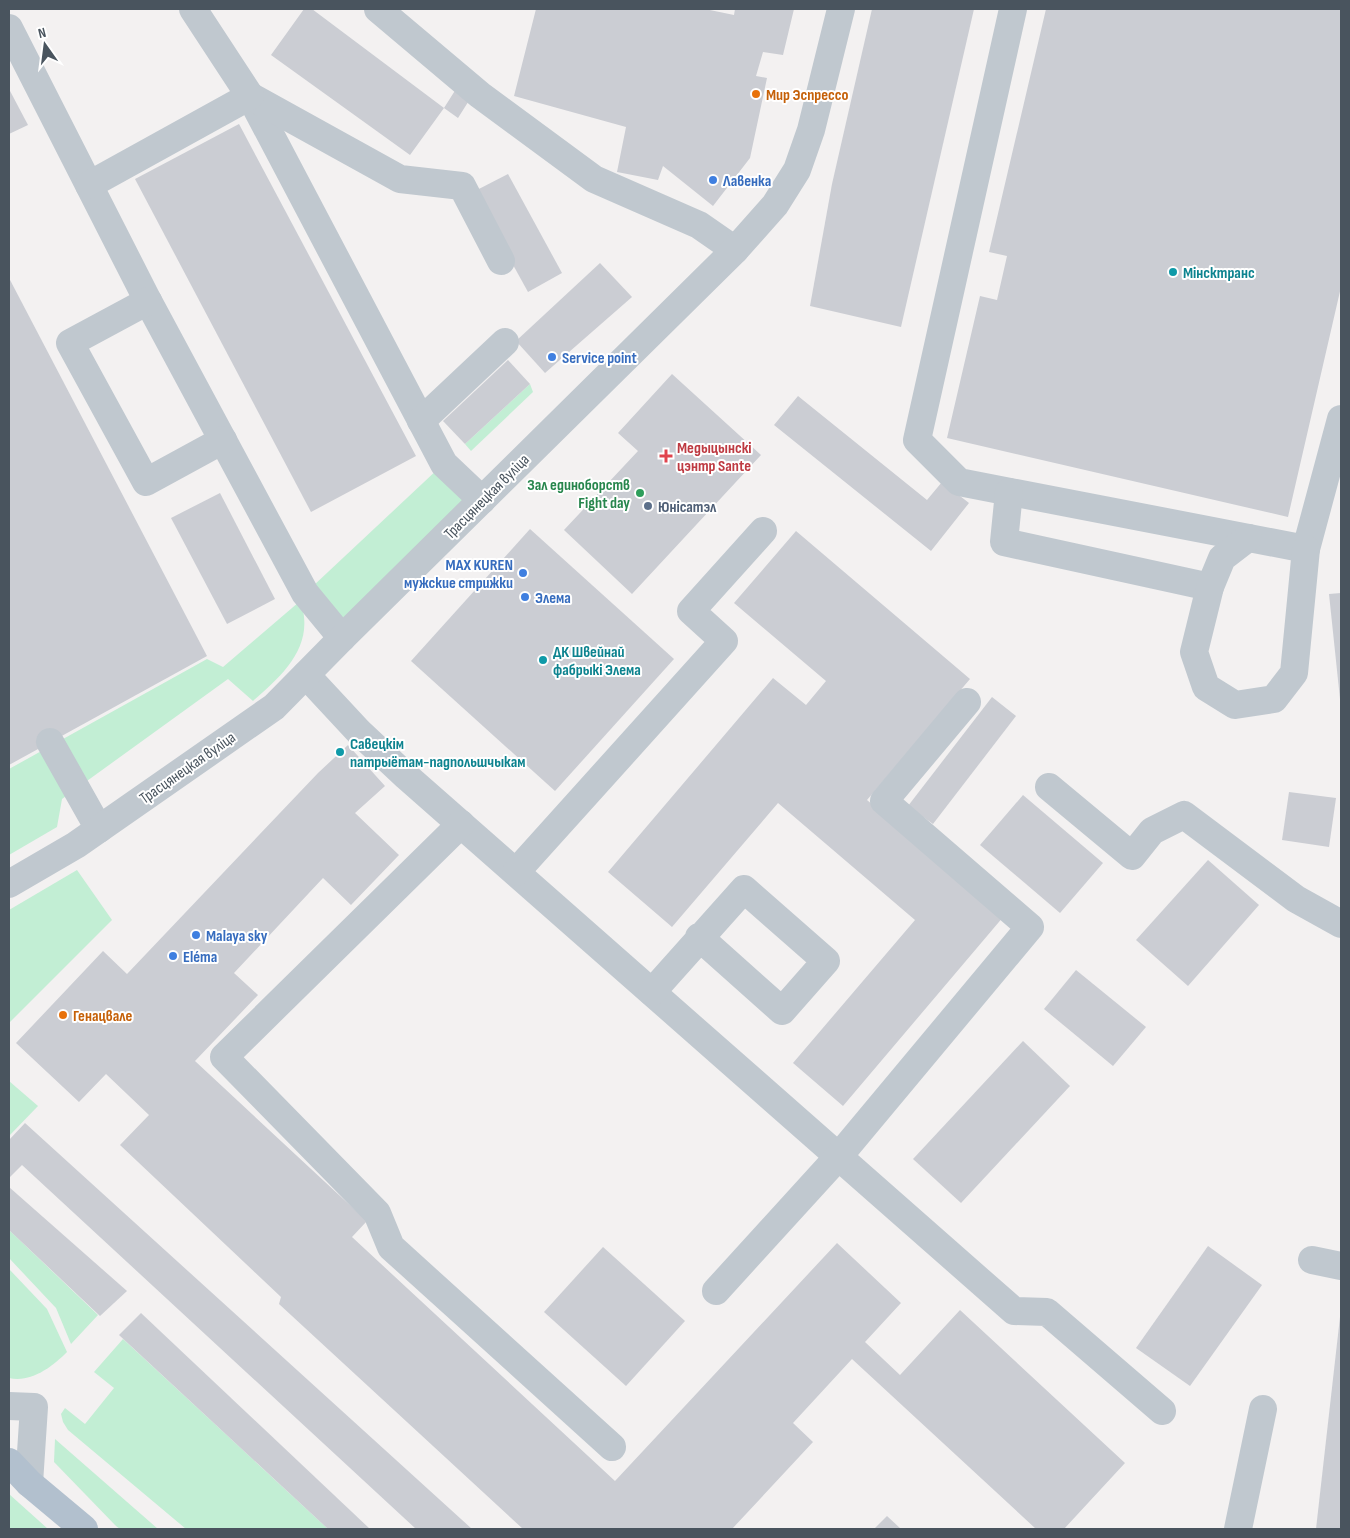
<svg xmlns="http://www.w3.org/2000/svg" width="1350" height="1538" font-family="'Sofia Sans Condensed',sans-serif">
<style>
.green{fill:#c2eed4}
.building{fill:#cbcdd3}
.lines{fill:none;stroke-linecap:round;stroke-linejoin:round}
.minor{stroke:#c0c8cf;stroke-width:28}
.major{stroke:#b2c0ce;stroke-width:28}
.food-dot{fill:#e8710a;stroke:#fff;stroke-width:2}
.shop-dot{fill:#3f7fe0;stroke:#fff;stroke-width:2}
.culture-dot{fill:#0f9aa8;stroke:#fff;stroke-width:2}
.health-dot{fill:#e0444e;stroke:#fff;stroke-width:2}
.leisure-dot{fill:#2e9e5b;stroke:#fff;stroke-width:2}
.service-dot{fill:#5c6f8a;stroke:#fff;stroke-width:2}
.labels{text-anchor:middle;stroke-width:4;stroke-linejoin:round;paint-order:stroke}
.food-label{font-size:16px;font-weight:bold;fill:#c56008;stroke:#fff;text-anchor:start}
.shop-label{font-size:16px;font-weight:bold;fill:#366cbe;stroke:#fff;text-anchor:start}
.culture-label{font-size:16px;font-weight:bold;fill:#0d838f;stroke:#fff;text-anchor:start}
.health-label{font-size:16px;font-weight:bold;fill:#be3a42;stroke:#fff;text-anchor:start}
.leisure-label{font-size:16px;font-weight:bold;fill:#27864d;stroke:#fff;text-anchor:end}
.street-label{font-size:16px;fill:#49545e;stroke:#fff}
.service-label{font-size:16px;font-weight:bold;fill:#4e5e75;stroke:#fff;text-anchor:start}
</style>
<rect width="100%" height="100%" fill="#f3f1f1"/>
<g class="green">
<polygon points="530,384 533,392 471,451 465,444"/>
<polygon points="439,468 473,500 352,613 338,620 312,587"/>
<path d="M299,602C301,606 304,612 304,617C308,653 278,679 253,701L228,679L62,799L57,827L9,855V769L207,659L223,667Z"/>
<polygon points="77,870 112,920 9,1023 9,910"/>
<polygon points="9,1081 38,1106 9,1136"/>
<polygon points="9,1230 98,1315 71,1344 56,1308 9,1258"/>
<path d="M9,1269L47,1309L67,1352C52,1367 31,1383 9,1378Z"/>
<polygon points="123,1339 328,1529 186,1529 68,1430 63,1422 61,1414 65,1408 85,1424 114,1388 94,1372"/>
<polygon points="55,1439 158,1529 120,1529 116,1526 54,1462"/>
<polygon points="9,1494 48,1529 9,1529"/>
</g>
<g class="building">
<polygon points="304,9 312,9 444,108 456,89 470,99 458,118 444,108 410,155 271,55"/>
<polygon points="536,9 705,9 734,15 735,9 794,9 783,55 763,52 756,76 767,78 750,158 713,206 663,166 658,180 617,172 626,127 514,96"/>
<polygon points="872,9 974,9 901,327 810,306 832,184"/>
<polygon points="1046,9 1341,9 1341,287 1288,517 947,438 980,296 997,300 1007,256 989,252"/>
<polygon points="9,89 28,125 9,134"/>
<polygon points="239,124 416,456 311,512 135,179"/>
<polygon points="508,174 562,273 528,292 473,192"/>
<polygon points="600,263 632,297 545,373 516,341"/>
<polygon points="9,278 207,656 9,765"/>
<polygon points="508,360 530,384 465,444 443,421"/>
<polygon points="672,374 761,455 632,594 564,530 638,451 618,433"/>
<polygon points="798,396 927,500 942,482 969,503 931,551 774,425"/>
<polygon points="220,493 275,599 227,624 171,518"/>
<polygon points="530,529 674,659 555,791 411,661"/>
<polygon points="796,531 970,679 867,800 1004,916 843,1106 793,1063 915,920 778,803 672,927 608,872 773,678 806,705 826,681 734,603"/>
<polygon points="1341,593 1341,699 1340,699 1329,594"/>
<polygon points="992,697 1016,716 933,824 908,806"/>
<polygon points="348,745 385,786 355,813 399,855 351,905 323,878 234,973 258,995 195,1061 367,1221 352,1237 615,1481 837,1243 901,1303 865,1342 900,1375 960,1310 1125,1463 1064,1529 1036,1529 852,1359 793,1423 813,1442 732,1529 523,1529 279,1304 281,1297 120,1145 149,1115 106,1074 79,1102 16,1043 103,951 127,974 318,773"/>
<polygon points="1289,792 1336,798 1329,847 1282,840"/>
<polygon points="1023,795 1103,863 1060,913 980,845"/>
<polygon points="1208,860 1259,905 1188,986 1136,940"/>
<polygon points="1076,970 1146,1027 1113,1066 1044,1009"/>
<polygon points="1023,1041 1070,1086 961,1203 913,1159"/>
<polygon points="25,1123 472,1529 416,1529 22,1165 9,1178 9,1140"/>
<polygon points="9,1187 127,1291 100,1316 9,1230"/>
<polygon points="1208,1246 1262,1285 1190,1386 1136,1348"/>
<polygon points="603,1247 685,1321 626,1386 544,1312"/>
<polygon points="141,1313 370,1529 328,1529 119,1335"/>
<polygon points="1340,1317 1341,1529 1316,1529"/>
<polygon points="887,1516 901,1529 874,1529"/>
</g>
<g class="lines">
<g class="minor">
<polyline points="378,9 480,95 594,179 699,225 735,250"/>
<polyline points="1013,9 917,440 959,482 1306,549 1341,419"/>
<polyline points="9,28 148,301 305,593 342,638"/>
<polyline points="250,96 444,464 482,500"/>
<polyline points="250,96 400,179 462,186 501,261"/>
<polyline points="89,185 250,96 193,9"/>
<polyline points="148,301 70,343 146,482 223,440"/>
<polyline points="421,421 505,342"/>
<polyline points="1009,492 1004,542 1210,587"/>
<polyline points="1248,538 1222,558 1210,587 1194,652 1206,687 1235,705 1274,699 1294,673 1306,549"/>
<polyline points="306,675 359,732 406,776 1014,1311 1047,1312 1162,1411"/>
<polyline points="50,742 99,829"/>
<polyline points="1049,787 1132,856 1152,831 1184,815 1296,899 1341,924"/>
<polyline points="461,824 224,1057 377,1213 391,1247 612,1447"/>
<polyline points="516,872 724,641 691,611 763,531"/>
<polyline points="9,884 76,845 274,707 342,638 735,250 775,205 797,170 811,130 841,9"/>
<polyline points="652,992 744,889 826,961 782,1011 699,937"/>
<polyline points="1312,1260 1341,1266"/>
<polyline points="716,1291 839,1156 1030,927 884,801 967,702"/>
<polyline points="9,1406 34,1407 29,1483"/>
<polyline points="1238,1529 1263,1409"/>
</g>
<polyline class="major" points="9,1462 29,1483 84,1529"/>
</g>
<g class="food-dot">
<circle cx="756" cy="94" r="5"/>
<circle cx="63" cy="1015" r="5"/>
</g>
<g class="shop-dot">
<circle cx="713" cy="180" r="5"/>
<circle cx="552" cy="357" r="5"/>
<circle cx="523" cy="573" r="5"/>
<circle cx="525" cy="597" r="5"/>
<circle cx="196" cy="935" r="5"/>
<circle cx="173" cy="956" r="5"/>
</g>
<g class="culture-dot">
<circle cx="1173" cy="272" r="5"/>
<circle cx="543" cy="660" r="5"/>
<circle cx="340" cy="752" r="5"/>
</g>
<path class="health-dot" d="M663.5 448.5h5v5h5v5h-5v5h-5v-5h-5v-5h5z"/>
<circle class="leisure-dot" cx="640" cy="493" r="5"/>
<circle class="service-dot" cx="648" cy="506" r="5"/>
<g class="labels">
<g class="food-label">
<text x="766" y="100">Мир Эспрессо</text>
<text x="73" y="1021">Генацвале</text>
</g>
<g class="shop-label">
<text x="723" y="186">Лавенка</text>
<text x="562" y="363">Service point</text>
<text x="513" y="570" text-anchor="end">MAX KUREN<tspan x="513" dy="18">мужские стрижки</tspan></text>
<text x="535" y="603">Элема</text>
<text x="206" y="941">Malaya sky</text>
<text x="183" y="962">Eléma</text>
</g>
<g class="culture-label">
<text x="1183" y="278">Мінсктранс</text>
<text x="553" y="657">ДК Швейнай<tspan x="553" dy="18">фабрыкі Элема</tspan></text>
<text x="350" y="749">Савецкім<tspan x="350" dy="18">патрыётам-падпольшчыкам</tspan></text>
</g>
<g class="health-label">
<text x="677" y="453">Медыцынскі<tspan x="677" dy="18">цэнтр Sante</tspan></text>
</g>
<g class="leisure-label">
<text x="630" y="490">Зал единоборств<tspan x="630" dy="18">Fight day</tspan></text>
</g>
<g class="street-label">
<text transform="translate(486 496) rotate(-45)" y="6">Трасцянецкая вуліца</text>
<text transform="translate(187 767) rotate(-35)" y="6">Трасцянецкая вуліца</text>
</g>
<g class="service-label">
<text x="658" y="512">Юнісатэл</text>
</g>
</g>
<rect width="1350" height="1538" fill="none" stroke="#49545e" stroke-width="20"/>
<g transform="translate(45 45) rotate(346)" stroke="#ffffff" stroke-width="4" paint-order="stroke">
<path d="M0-4L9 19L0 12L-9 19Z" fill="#49545e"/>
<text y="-8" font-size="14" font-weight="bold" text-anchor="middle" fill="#49545e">N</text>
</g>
</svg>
